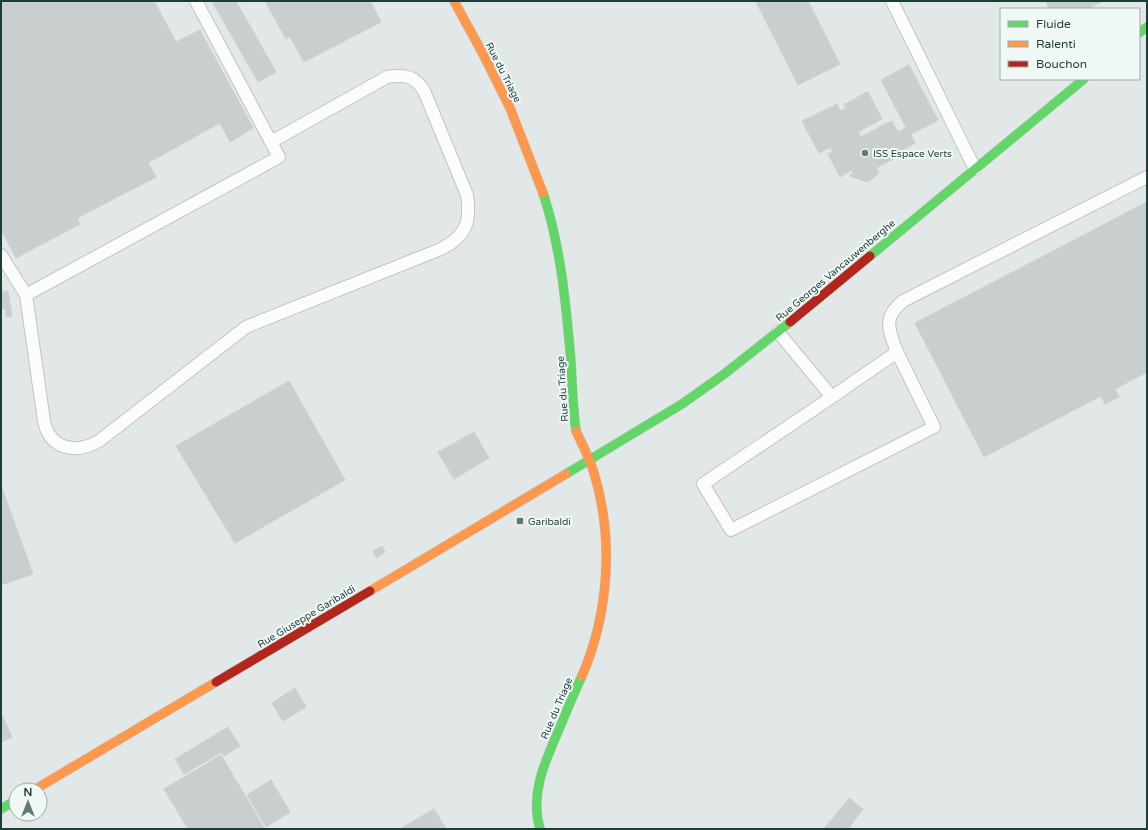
<svg xmlns="http://www.w3.org/2000/svg" width="1148" height="830" font-family="'Varela Round',sans-serif">
<style>
.building{fill:#c9cfce;stroke:#cbd1d0}
.lines{fill:none;stroke-linecap:round;stroke-linejoin:round}
.lane-casing{stroke:#bfc5c4;stroke-width:14}
.fast-casing{stroke:#bdc6c4;stroke-width:10}
.slow-casing{stroke:#bdc6c4;stroke-width:10}
.jam-casing{stroke:#bdc6c4;stroke-width:10}
.lane{stroke:#fbfcfb;stroke-width:12}
.fast{stroke:#63d668;stroke-width:9}
.slow{stroke:#ff974d;stroke-width:9}
.jam{stroke:#b3261e;stroke-width:9}
.poi-dot{fill:#637977;stroke:#eff8f5;stroke-width:1.5}
.labels{text-anchor:middle;stroke-width:4;stroke-linejoin:round;paint-order:stroke}
.street-label{font-size:10px;fill:#1e3d3a;stroke:#eff8f5}
.poi-label{font-size:10px;fill:#1e3d3a;stroke:#eff8f5;text-anchor:start}
</style>
<rect width="100%" height="100%" fill="#e2e8e7"/>
<g class="building">
<polygon points="1,1 154,1 176,42 200,30 253,128 230,142 220,123 72,205 80,224 16,258 1,230"/>
<polygon points="216,1 236,1 276,72 258,82 213,3"/>
<polygon points="265,1 370,1 381,22 304,62 290,37 286,39"/>
<polygon points="759,1 790,1 826,71 798,85 756,2"/>
<polygon points="790,1 808,1 840,64 826,71"/>
<polygon points="1046,1 1103,1 1087,9 1049,9"/>
<polygon points="909,65 938,120 910,135 881,80"/>
<polygon points="867,92 868,92 882,119 819,153 802,121 837,104 840,111 846,108 844,104 845,104"/>
<polygon points="892,121 898,132 907,127 915,143 901,151 887,123"/>
<polygon points="887,123 901,151 899,152 901,155 876,168 875,166 869,169 866,180 868,180 868,182 850,176 850,174 853,175 852,170 840,177 828,154 833,152 830,147 858,132 861,137"/>
<polygon points="148,163 156,177 77,218 72,205"/>
<polygon points="875,166 879,173 868,182 868,180 866,180 869,169"/>
<polygon points="1147,202 1147,372 1115,389 1119,397 1105,404 1101,396 984,457 915,323"/>
<polygon points="8,291 12,316 6,317 5,308 1,309 1,292"/>
<polygon points="289,381 345,480 235,543 176,446"/>
<polygon points="474,432 489,458 454,479 438,452"/>
<polygon points="1,485 33,574 1,585"/>
<polygon points="382,546 385,552 376,558 373,551"/>
<polygon points="295,688 306,707 283,721 272,703"/>
<polygon points="1,713 12,737 1,742"/>
<polygon points="228,727 240,746 224,756 222,752 184,774 175,759"/>
<polygon points="221,755 265,829 188,829 164,789"/>
<polygon points="271,780 290,812 266,827 247,795"/>
<polygon points="849,798 863,809 848,829 824,829"/>
<polygon points="434,809 446,829 400,829"/>
</g>
<g class="lines">
<g class="lane-casing">
<g id="lane">
<path d="M196,1L279,157L26,295L44,421C50,450 76,454 99,441L246,327L441,249C466,236 471,223 467,195L425,93C416,76 405,74 387,77L271,142"/>
<polyline points="892,1 975,169"/>
<polyline points="1,255 26,295"/>
<polyline points="778,332 832,397 703,484 731,530 934,427 897,352 832,397"/>
<path d="M897,352C889,330 882,318 903,301L1147,177"/>
</g>
</g>
<g class="fast-casing">
<g id="fast">
<polyline points="1139,33 1147,27"/>
<path d="M543,193C561,247 566,305 571,361C572,384 573,408 576,431"/>
<polyline points="870,256 1084,79"/>
<polyline points="566,474 682,404 723,375 790,322"/>
<polyline points="1,809 16,800"/>
<path d="M540,829C530,795 544,764 557,734C565,715 573,695 582,676"/>
</g>
</g>
<g class="slow-casing">
<g id="slow">
<polyline points="454,1 483,54 510,108 543,193"/>
<path d="M576,431C582,444 590,459 594,473C614,539 609,613 582,676"/>
<polyline points="370,591 566,474"/>
<polyline points="34,790 216,682"/>
</g>
</g>
<g class="jam-casing">
<g id="jam">
<polyline points="790,322 870,256"/>
<polyline points="216,682 370,591"/>
</g>
</g>
<use href="#lane" class="lane"/>
<use href="#fast" class="fast"/>
<use href="#slow" class="slow"/>
<use href="#jam" class="jam"/>
</g>
<g class="poi-dot">
<circle cx="865" cy="153" r="4"/>
<rect x="516" y="517" width="8" height="8" rx="2"/>
</g>
<g class="labels">
<g class="street-label">
<text transform="translate(504 72) rotate(63)" y="4">Rue du Triage</text>
<text transform="translate(835 270) rotate(-40)" y="4">Rue Georges Vancauwenberghe</text>
<text transform="translate(562 389) rotate(-94)" y="4">Rue du Triage</text>
<text transform="translate(306 616) rotate(-31)" y="4">Rue Giuseppe Garibaldi</text>
<text transform="translate(556 708) rotate(-67)" y="4">Rue du Triage</text>
</g>
<g class="poi-label">
<text x="873" y="157">ISS Espace Verts</text>
<text x="528" y="525">Garibaldi</text>
</g>
</g>
<rect width="1148" height="830" fill="none" stroke="#1e3d3a" stroke-width="4"/>
<rect x="1000" y="8" width="140" height="72" fill="#eff8f5" stroke="#9badaa"/>
<rect x="1008" y="21" width="20" height="6" fill="#63d668" stroke="#9badaa"/>
<text x="1036" y="28" font-size="12" fill="#1e3d3a">Fluide</text>
<rect x="1008" y="41" width="20" height="6" fill="#ff974d" stroke="#9badaa"/>
<text x="1036" y="48" font-size="12" fill="#1e3d3a">Ralenti</text>
<rect x="1008" y="61" width="20" height="6" fill="#b3261e" stroke="#9badaa"/>
<text x="1036" y="68" font-size="12" fill="#1e3d3a">Bouchon</text>
<g transform="translate(28 802)"><circle r="19" fill="#eff8f5" stroke="#9badaa"/>
<path d="M0-3L7 15L0 10L-7 15Z" fill="#637977"/>
<text y="-6" font-size="11" font-weight="bold" text-anchor="middle" fill="#1e3d3a">N</text>
</g>
</svg>
